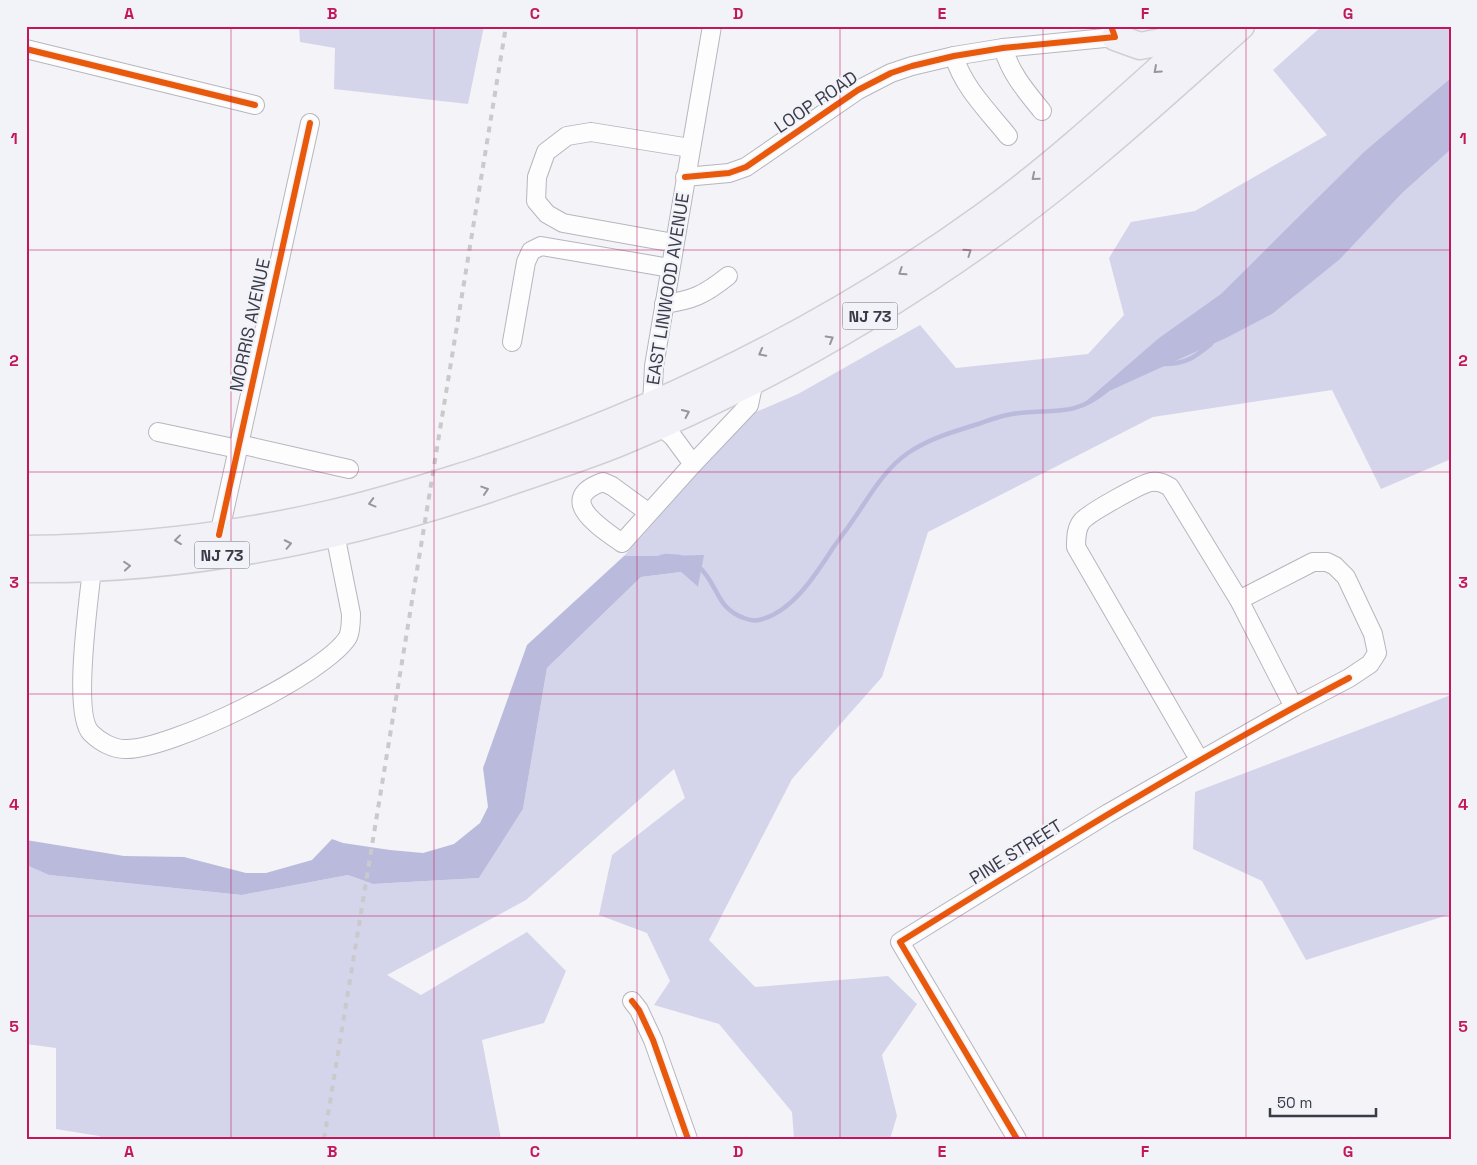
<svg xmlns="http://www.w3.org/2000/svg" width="1477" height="1165" font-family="'Space Grotesk',sans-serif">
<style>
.green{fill:#d4d5ea}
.water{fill:#babbdc}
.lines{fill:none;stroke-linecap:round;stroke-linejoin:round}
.stream{stroke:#babbdc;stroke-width:4.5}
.minor-casing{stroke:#b6b6bf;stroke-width:20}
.highway-casing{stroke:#d0d0d4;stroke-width:29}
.minor{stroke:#fdfdfe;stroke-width:18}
.highway{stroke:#f1f1f7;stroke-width:26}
.rail{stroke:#cacacc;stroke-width:4;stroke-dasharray:6 6;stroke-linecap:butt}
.cycleway-casing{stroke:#f2f2f9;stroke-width:9}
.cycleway{stroke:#e8590c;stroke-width:6}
.oneway{stroke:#9696a0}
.grid{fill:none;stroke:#c2185b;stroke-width:1;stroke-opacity:0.55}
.labels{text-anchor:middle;stroke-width:4.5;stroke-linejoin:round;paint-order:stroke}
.shield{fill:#f2f2f9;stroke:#71727d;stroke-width:1}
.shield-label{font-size:16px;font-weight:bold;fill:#3a3b48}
.street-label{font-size:18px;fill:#3a3b48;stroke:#f2f2f9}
.neatline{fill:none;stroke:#c2185b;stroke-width:2}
.grid-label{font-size:16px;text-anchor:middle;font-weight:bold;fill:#c2185b}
</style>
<rect width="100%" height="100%" fill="#f3f3f8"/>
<g class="green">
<polygon points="299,26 484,26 468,104 334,89 335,48 300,42"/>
<polygon points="1322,26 1451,26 1451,459 1381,489 1332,390 1153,417 928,532 882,677 792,779 709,940 755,987 888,976 917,1004 882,1055 897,1116 890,1139 794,1139 792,1112 719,1024 654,1005 670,981 647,933 599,915 612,855 685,798 674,769 526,900 387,975 421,995 527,932 566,971 544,1023 482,1040 501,1139 104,1139 99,1136 56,1129 56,1048 26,1044 26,865 49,875 242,895 348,875 373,884 479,878 523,809 547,668 641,577 681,572 698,587 703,555 624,556 749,415 798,394 920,325 956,368 1088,354 1124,315 1109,258 1131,222 1195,211 1327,135 1273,70"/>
<polygon points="1451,695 1451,914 1306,960 1262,881 1193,849 1195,792"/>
</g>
<g class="water">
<polygon points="1451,78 1451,149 1402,193 1340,259 1272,314 1226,338 1085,402 1159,338 1221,294 1364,152"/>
<polygon points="704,555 698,587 681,572 641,577 547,668 523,809 479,878 373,884 348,875 242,895 49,875 26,865 26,840 124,856 184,857 246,873 266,873 312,860 332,839 343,843 390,850 423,853 454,844 480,823 488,807 483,768 527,645 624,556"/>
</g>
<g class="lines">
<g class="stream">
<path d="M1164,364C1186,364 1195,357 1211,344"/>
<polyline points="661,557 666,556 680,557"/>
<path d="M698,566C719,584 715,608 744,618C749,620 754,621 759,620C792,613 816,574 833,548C839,539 845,532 851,523C868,499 883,470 908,453C930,438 953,432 978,424C987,421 997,417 1007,415C1048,406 1070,421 1107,390"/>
</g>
<g class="minor-casing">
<g id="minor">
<path d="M1003,48C1011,74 1025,90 1042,111"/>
<polyline points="26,49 255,105"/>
<path d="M954,56C963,87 988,111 1008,136"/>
<polyline points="685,177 729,173 746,167 858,90 891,73 912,66 954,56 1003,48 1115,37 1111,28"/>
<polyline points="674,243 563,223 547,214 536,201 537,177 546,152 567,136 591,132 690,148"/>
<path d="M664,304C693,300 704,295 728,276"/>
<polyline points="512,342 526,262 531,251 541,246 670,268"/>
<polyline points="652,405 654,366 712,26"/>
<polyline points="659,425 673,437 693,464 749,405 754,381"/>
<polyline points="158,432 238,449"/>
<polyline points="239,444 349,469"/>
<path d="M649,513L612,486L603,482C554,499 601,528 622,543L693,464"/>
<polyline points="219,535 310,123"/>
<path d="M92,569C89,599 72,714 91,733C100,742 113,749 125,749C168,751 326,674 348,637C351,630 351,622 351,614L335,534"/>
<path d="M1200,761L1076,547C1076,538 1076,528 1082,521C1090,512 1141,484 1151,482C1159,481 1163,483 1170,487L1239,600L1294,707"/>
<polyline points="632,1001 639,1010 653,1040 688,1139"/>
<polyline points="1017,1139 900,942 1107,814 1294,707 1349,678 1370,664 1377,653 1373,634 1346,577 1335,566 1327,562 1313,562 1239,600"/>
</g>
</g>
<g class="highway-casing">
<g id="highway">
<polyline points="1115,37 1140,46 1161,42 1195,27"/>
<path d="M26,549C128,548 230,537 329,514C379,503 428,487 476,472C657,412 829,328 984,216C1063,159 1134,91 1207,26"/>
<path d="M26,569C182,571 336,540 483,491C528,475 574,461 619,443C750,389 874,319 989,237C1079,173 1159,99 1241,26"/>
</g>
</g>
<use href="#minor" class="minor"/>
<use href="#highway" class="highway"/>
<polyline class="rail" points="324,1139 506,26"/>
<g class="cycleway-casing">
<g id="cycleway">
<polyline points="26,49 255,105"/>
<polyline points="685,177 729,173 746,167 858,90 891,73 912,66 954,56 1003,48 1115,37 1111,26"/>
<polyline points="219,535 310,123"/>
<polyline points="632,1001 639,1010 653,1040 688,1139"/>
<path d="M1017,1139L900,942C1048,850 1195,759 1349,678"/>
</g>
</g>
<use href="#cycleway" class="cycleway"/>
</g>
<defs><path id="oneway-chevron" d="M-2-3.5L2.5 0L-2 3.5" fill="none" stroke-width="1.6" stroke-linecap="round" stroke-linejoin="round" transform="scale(1.25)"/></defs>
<g class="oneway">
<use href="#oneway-chevron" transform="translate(1157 70) rotate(138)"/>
<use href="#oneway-chevron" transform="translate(1035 177) rotate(140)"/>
<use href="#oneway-chevron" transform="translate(968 252) rotate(-35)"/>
<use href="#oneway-chevron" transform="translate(902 272) rotate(147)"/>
<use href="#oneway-chevron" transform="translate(830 339) rotate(-30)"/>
<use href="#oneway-chevron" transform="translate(762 353) rotate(152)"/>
<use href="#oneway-chevron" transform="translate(686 413) rotate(-25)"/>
<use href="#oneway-chevron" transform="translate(485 490) rotate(-18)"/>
<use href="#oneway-chevron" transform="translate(372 503) rotate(165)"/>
<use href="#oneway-chevron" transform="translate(178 540) rotate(173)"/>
<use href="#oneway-chevron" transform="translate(288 544) rotate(-12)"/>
<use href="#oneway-chevron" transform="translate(127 566) rotate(-5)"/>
</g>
<path class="grid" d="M231,26V1139M434,26V1139M637,26V1139M840,26V1139M1043,26V1139M1246,26V1139M26,250H1451M26,472H1451M26,694H1451M26,916H1451"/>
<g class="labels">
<g class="shield">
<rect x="842.5" y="302.5" width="55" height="27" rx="4"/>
<rect x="194.5" y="541.5" width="55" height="27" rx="4"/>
</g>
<g class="shield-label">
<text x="870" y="322">NJ 73</text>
<text x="222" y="561">NJ 73</text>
</g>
<g class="street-label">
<text transform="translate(816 102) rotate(-34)" y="6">LOOP ROAD</text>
<text transform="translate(668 289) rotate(-81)" y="6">EAST LINWOOD AVENUE</text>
<text transform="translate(250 325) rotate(-78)" y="6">MORRIS AVENUE</text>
<text transform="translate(1016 852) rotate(-32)" y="6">PINE STREET</text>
</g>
</g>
<rect width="1477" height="1165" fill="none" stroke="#f2f2f9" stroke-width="55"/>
<path d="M1270 1108v8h106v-8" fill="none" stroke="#3a3b48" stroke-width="2.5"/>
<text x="1277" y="1108" font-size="15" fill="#3a3b48" stroke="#f2f2f9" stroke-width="4" paint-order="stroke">50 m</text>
<rect x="28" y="28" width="1422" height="1110" class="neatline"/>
<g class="grid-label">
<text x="129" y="19">A</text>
<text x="332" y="19">B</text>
<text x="535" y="19">C</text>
<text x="738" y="19">D</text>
<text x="942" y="19">E</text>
<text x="1145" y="19">F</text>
<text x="1348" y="19">G</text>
<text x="14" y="144">1</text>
<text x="1463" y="144">1</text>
<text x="14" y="366">2</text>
<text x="1463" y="366">2</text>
<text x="14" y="588">3</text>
<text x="1463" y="588">3</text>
<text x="14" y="810">4</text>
<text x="1463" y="810">4</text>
<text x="14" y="1032">5</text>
<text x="1463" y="1032">5</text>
<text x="129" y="1157">A</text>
<text x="332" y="1157">B</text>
<text x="535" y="1157">C</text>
<text x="738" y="1157">D</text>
<text x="942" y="1157">E</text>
<text x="1145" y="1157">F</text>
<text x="1348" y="1157">G</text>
</g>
</svg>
